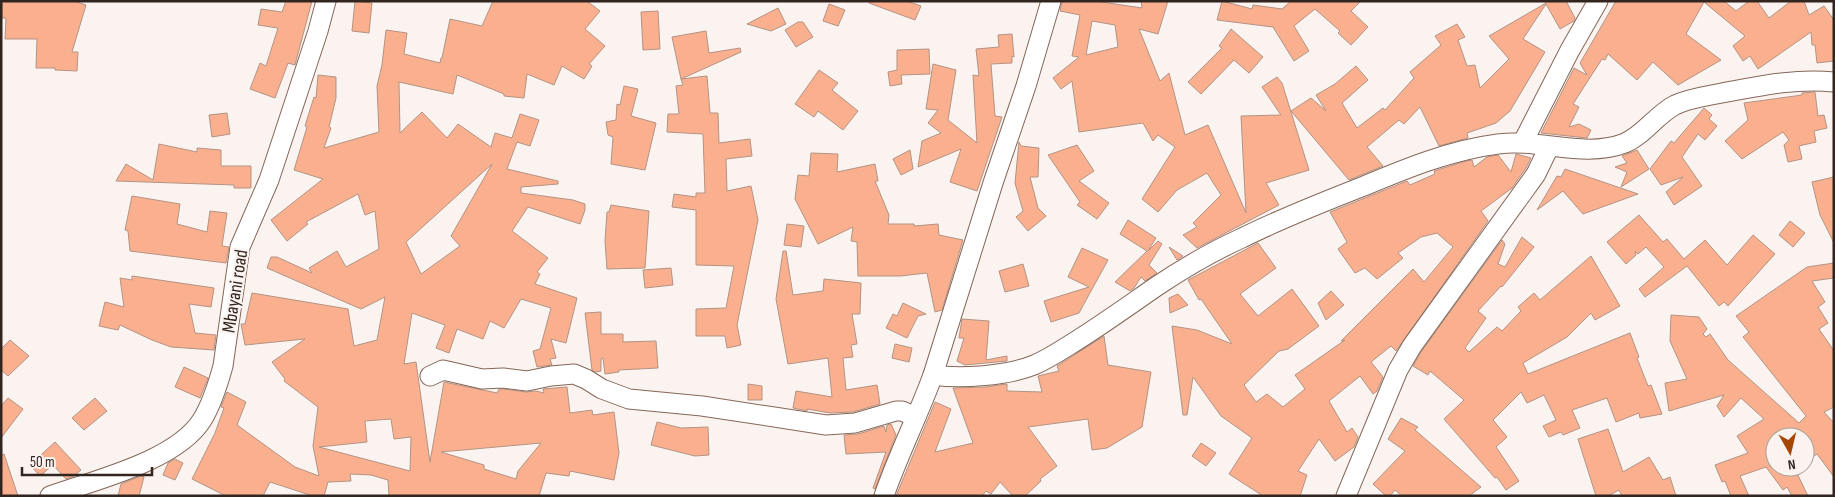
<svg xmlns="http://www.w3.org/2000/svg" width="1835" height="497" font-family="'Sofia Sans Condensed',sans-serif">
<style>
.building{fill:#fab08e;stroke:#b49384;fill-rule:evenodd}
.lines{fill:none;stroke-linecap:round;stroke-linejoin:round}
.street-casing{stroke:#866759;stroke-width:21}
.street{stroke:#fff;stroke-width:19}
.labels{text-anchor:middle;stroke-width:4.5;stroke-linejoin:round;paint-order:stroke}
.street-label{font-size:19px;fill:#32251f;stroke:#faf3ef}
</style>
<rect width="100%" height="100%" fill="#faf3ef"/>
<g class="building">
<polygon points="2,1 74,1 86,5 72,52 78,52 77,71 55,70 55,68 36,68 37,39 5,39 6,18 2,18"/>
<polygon points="286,1 312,1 295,65 288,63 275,98 250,89 260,63 266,66 278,28 258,25 261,9 282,12"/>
<polygon points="355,1 372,3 369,33 352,31"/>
<path d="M493,1H587L600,11L585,29L605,46L589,64L592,66L584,79L562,66L554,85L527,74L524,98L504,96V94L457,75L453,94L399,82L400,133L422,112L447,138L458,124L491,147L495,133L512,138L520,114L539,120L530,146L517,142L507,169L558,181V184L521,187V193L573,200L585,204V210L580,224L528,207L512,231L548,258L537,272L540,274L535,284L577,298L566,343L551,339L556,358L550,359L552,365L537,367L533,351L540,349L551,308L521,299L504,328L490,321L483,339L457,329L449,353L436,348L445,325L412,313L404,364L416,362L430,462L444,382L497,393L499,389H503L526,392L536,391L544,393L543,389L567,387L570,413L592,410L593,415L614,412L619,453L614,480L570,471L569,476L546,473L539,496H389L388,480L371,475L350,474L351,481L328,482L324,496H313L270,482L263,496H226L192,479L215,433L224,408L221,407L227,392L246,402L237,425L295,467L319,476L313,446L318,407L284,381L285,379L272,362L305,339L245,345L241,324H245L252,293L348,309L354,346L377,340L385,297L361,309L267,268L271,257H277L312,273L309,268L337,251L346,267L379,249L375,211L365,215L358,194L306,222L308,224L287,241L271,220L323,179L294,170L307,127L305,126L314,97L316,98L318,75L336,77V98L329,127L331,128L324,148L379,132L377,86L382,65L386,30L407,33L404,54L440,63L441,58H442L450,19L482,26ZM492,164L451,236L460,246L421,274L406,242ZM391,419L394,439L411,437L410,471L319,447L367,442L365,421ZM541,443L518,471L516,479L484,469V465L441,452Z"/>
<polygon points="869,1 907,1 921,6 915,20 869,3"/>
<path d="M1062,1H1095L1142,8L1141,1H1168L1158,34L1139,29L1160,81L1169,73L1185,135L1208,125L1246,213L1241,116L1281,115L1262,87L1277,77L1282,83L1309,170L1266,183L1279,205L1197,248L1183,235L1197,227L1193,223L1221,195L1207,173L1177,190L1158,212L1142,199L1175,147L1158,135L1153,141L1143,123L1079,132L1072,81L1061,89L1053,78L1079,57L1072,56L1080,15L1060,11ZM1092,21L1115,25L1118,47L1086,55Z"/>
<polygon points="1222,1 1252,9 1253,5 1282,9 1291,1 1361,1 1351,11 1368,27 1351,45 1338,33 1340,31 1315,9 1294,26 1309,51 1294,61 1273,27 1217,20"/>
<polygon points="1545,1 1566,1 1575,18 1574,21 1560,29 1546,4 1523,39 1545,52 1510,111 1496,123 1467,133 1468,138 1439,146 1420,107 1404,124 1399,120 1367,147 1383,166 1349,180 1291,111 1311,98 1326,111 1316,95 1335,84 1356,66 1368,80 1342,103 1357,128 1383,108 1385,110 1414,78 1410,72 1441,45 1435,36 1457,24 1465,37 1458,40 1467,66 1475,65 1480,88 1509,59 1489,36 1546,3"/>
<polygon points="1616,1 1724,1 1736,11 1749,1 1757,1 1769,18 1791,1 1804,1 1809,15 1824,6 1834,20 1834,61 1817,63 1815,45 1812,45 1811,32 1758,69 1750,56 1743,61 1733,46 1745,36 1704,2 1686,34 1721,60 1678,85 1653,62 1637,80 1608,54 1605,60 1602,59 1573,104 1579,107 1569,127 1579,124 1591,130 1587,138 1541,133 1574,68 1587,75 1580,63"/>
<polygon points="829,4 845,10 838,26 823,21"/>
<polygon points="778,8 786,24 771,31 747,24"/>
<polygon points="658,11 660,49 643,50 641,12"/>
<polygon points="798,22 803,22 813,37 796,47 785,30"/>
<polygon points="1231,29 1263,57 1249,73 1234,60 1201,94 1188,82 1222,48 1219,46"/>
<polygon points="706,31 709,53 740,48 741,52 681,79 672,37"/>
<polygon points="1012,34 1014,57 1012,56 1012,63 991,64 995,116 1002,117 977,191 950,182 961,149 918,167 922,141 941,133 928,123 938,110 926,109 933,64 956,70 948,120 977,143 973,75 979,76 976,49 999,47 998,35"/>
<polygon points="929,49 930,74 901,75 902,84 890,86 888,72 897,70 897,50"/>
<polygon points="819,70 838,83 832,90 858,111 843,130 818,111 814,117 795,104"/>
<polygon points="707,76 710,113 718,113 719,143 750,139 752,156 726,159 727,191 751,186 758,220 737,325 741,345 727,348 725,336 696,336 696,309 726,308 734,266 696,265 696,210 672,207 674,194 696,197 696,193 705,193 703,134 667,132 668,114 679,114 676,86 683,85 681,79"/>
<polygon points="624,86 638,89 631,116 656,123 645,170 611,164 613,137 608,135 606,122 616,120 617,104 620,105"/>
<polygon points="1815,92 1818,116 1824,115 1827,128 1814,131 1816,142 1799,146 1802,159 1788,162 1784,145 1789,140 1783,132 1742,159 1725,141 1748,120 1744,103 1802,95 1802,93"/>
<polygon points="1704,108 1712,115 1709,119 1717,126 1705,140 1698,134 1682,157 1702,186 1674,205 1666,192 1683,177 1661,185 1650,169 1671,141 1674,143"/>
<polygon points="227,113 230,134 212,137 209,115"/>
<polygon points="1019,142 1021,146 1039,148 1038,177 1030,177 1038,208 1046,216 1028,231 1016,217 1023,211 1015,183"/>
<polygon points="159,144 197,152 197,148 221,150 221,166 251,166 251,188 234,188 234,185 116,181 126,164 153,180"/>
<polygon points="1077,145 1094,171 1079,181 1109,203 1097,219 1077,205 1080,202 1048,155"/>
<polygon points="910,150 913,169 901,175 893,159"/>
<polygon points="1637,150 1649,169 1621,187 1627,172 1615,167 1627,163 1622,156"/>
<polygon points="811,153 838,154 837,172 875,164 878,181 875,181 889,215 888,224 914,224 914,226 938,224 939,235 963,240 942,310 935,312 927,273 900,276 858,276 857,242 851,241 853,227 818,244 795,199 798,175 809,176"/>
<polygon points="1516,154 1531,158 1526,168 1512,188 1481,211 1488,221 1396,351 1391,346 1371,362 1383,377 1377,391 1373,394 1360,376 1329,401 1347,432 1352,428 1358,437 1354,447 1335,461 1319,439 1298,471 1307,475 1300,496 1263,496 1229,474 1252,438 1221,416 1193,377 1187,415 1183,415 1172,326 1197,330 1232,344 1201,299 1199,300 1188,280 1258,243 1276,268 1240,294 1258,316 1292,289 1319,326 1288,349 1279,351 1244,385 1256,402 1267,394 1283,407 1305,389 1295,375 1345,340 1341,341 1413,269 1424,282 1453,247 1437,233 1421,237 1398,253 1403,258 1377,279 1365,268 1355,273 1338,249 1347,242 1330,212 1407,181 1410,185 1435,174 1434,171 1466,161 1472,160 1474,167 1487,157 1498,155 1511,172"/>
<polygon points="1565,169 1638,194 1583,214 1563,191 1537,210 1557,176 1561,177"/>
<polygon points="1834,177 1834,243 1820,215 1812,182"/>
<polygon points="132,196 180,204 177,224 207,232 210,211 227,213 222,246 229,247 226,263 130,251 128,231 125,230"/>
<polygon points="611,205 649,211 645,268 607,269 605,241 607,212 609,212"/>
<polygon points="1639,215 1663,242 1667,239 1684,259 1705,240 1727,265 1753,235 1775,254 1728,306 1724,302 1719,306 1687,266 1645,297 1639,289 1664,267 1646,247 1638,254 1635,251 1636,255 1626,264 1607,242"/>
<polygon points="1128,220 1156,238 1148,251 1158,241 1162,244 1149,265 1157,273 1145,281 1141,277 1134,288 1130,291 1115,282 1147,251 1120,234"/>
<polygon points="1790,221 1805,233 1793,247 1779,235"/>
<polygon points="787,224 804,226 801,247 784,245"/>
<polygon points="1522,237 1534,247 1502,287 1501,286 1478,311 1486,318 1465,348 1469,352 1497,327 1502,331 1521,311 1518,307 1534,293 1540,300 1591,256 1620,306 1595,320 1591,313 1567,337 1523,363 1528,374 1630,333 1639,357 1637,358 1648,386 1651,385 1662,414 1640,418 1639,413 1616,422 1607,398 1572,410 1580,428 1563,435 1561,432 1549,437 1543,426 1556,420 1544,395 1527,403 1521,392 1493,420 1507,437 1496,447 1519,481 1506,490 1497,477 1495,478 1444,419 1464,400 1430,371 1428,375 1413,366 1421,352 1502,240 1505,244 1498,264 1505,267"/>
<polygon points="1169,247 1183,256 1177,260"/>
<polygon points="1082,248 1108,260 1079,313 1051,322 1044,301 1089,287 1068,277"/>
<polygon points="783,251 786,251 793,295 823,291 824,279 861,283 860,314 852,314 857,344 851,345 853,357 843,358 846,390 877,385 880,404 853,412 830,413 807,409 807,411 793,408 796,391 832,397 828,358 788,364 776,299"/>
<polygon points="1834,263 1834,278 1812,281 1825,302 1818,307 1828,323 1819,329 1834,351 1834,407 1824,412 1834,423 1834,477 1817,454 1805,462 1805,437 1775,437 1775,467 1794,467 1808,496 1792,496 1787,487 1783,490 1766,467 1740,476 1749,496 1731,496 1725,481 1722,482 1715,465 1748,453 1737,436 1764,419 1741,398 1724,417 1717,406 1724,395 1669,411 1665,383 1687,379 1670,341 1671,315 1699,317 1707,329 1703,334 1706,337 1710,334 1728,360 1799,423 1806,416 1743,337 1749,332 1736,316 1807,267"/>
<polygon points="1023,264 1029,286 1005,292 999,271"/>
<polygon points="671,268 673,285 645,288 643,270"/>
<polygon points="132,276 214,288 211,307 189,304 195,333 216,335 214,350 171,347 152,340 120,325 118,330 99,326 105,302 124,307 120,278 132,280"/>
<polygon points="1331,291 1344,305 1326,320 1318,303"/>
<polygon points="1178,294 1188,305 1170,313 1169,298"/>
<polygon points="903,303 926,314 918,316 907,338 886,328 893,314 897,316"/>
<polygon points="601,312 601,334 623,334 623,342 656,341 658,368 619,370 619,372 605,374 603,358 601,359 601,371 595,372 592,370 585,313"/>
<polygon points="962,319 989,321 986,360 1007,356 1007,361 965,365 957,361 964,338 959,338"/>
<polygon points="1104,336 1108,365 1151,372 1142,427 1107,448 1092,450 1088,419 1028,427 1057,466 1040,479 1041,481 1025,496 1013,496 1000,482 991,494 986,491 982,496 896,496 935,402 951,409 935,452 973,443 953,388 985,387 1007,384 1007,391 1042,392 1038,376 1059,371 1057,366"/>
<polygon points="10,340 29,356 8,376 1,370 1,349"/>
<polygon points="895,344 912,348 909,362 892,358"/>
<polygon points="184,367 208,378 200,398 175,387"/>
<polygon points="748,384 762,386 762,400 748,400"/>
<polygon points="8,398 23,409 1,438 1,406"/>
<polygon points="95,398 107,411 84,430 72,418"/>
<polygon points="1401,418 1418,427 1415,430 1481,487 1469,496 1402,496 1395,490 1390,496 1386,496 1373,484 1405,451 1388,439"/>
<polygon points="657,422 681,428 708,427 709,455 695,456 651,445"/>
<polygon points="891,424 896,435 875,489 873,488 886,452 846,454 844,435 858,434 884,426 886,432 887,425"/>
<polygon points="1608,429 1623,472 1649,457 1663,480 1670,477 1676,496 1622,496 1619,490 1608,496 1596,496 1578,439"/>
<polygon points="55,442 81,470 74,476 66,479 53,465 40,476 30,465"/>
<polygon points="1201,443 1216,453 1206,466 1192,456"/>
<polygon points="4,454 18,496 1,496 1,455"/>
<polygon points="175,459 183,463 175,480 163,475 168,463"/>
<polygon points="141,476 144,477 139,496 118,496 121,484"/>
</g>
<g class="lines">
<g class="street-casing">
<g id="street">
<polyline points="1523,142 1570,50 1598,1"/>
<path d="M933,375C961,379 1007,376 1034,365C1046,360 1057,353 1068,346C1099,327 1128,306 1157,286C1184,268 1213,251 1242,238C1282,218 1323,202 1364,186C1407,168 1451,150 1498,144C1539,138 1584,159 1625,143C1644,135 1656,115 1675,105C1690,98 1707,96 1722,93C1759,86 1797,78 1834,82"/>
<polyline points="430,376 443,370 482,379 503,378 527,381 551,376 574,374 586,379 602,389 629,399 702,406 826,425 855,423 896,411 902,411 916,417"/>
<path d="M50,496C95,480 176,461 202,420C212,404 218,384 223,366L240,247L269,180L318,31L326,1"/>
<path d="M884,496C898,455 918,416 933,375L993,183L1026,86L1051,1"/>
<polyline points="1346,496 1398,370 1412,346 1536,174 1549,147"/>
</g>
</g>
<use href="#street" class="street"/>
</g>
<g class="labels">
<g class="street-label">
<text transform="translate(234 291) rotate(-81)" y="7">Mbayani road</text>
</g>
</g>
<rect width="1835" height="497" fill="none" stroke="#32251f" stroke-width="5"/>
<g transform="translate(1790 452) rotate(172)"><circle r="24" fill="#faf3ef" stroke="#aaa19c"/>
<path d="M0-4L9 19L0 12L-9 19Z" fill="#a74503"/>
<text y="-8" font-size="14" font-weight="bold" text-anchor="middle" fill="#32251f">N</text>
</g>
<path d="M22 467v8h130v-8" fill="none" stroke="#32251f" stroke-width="2.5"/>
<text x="30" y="467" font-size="15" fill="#32251f" stroke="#faf3ef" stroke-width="4" paint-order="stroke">50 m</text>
</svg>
